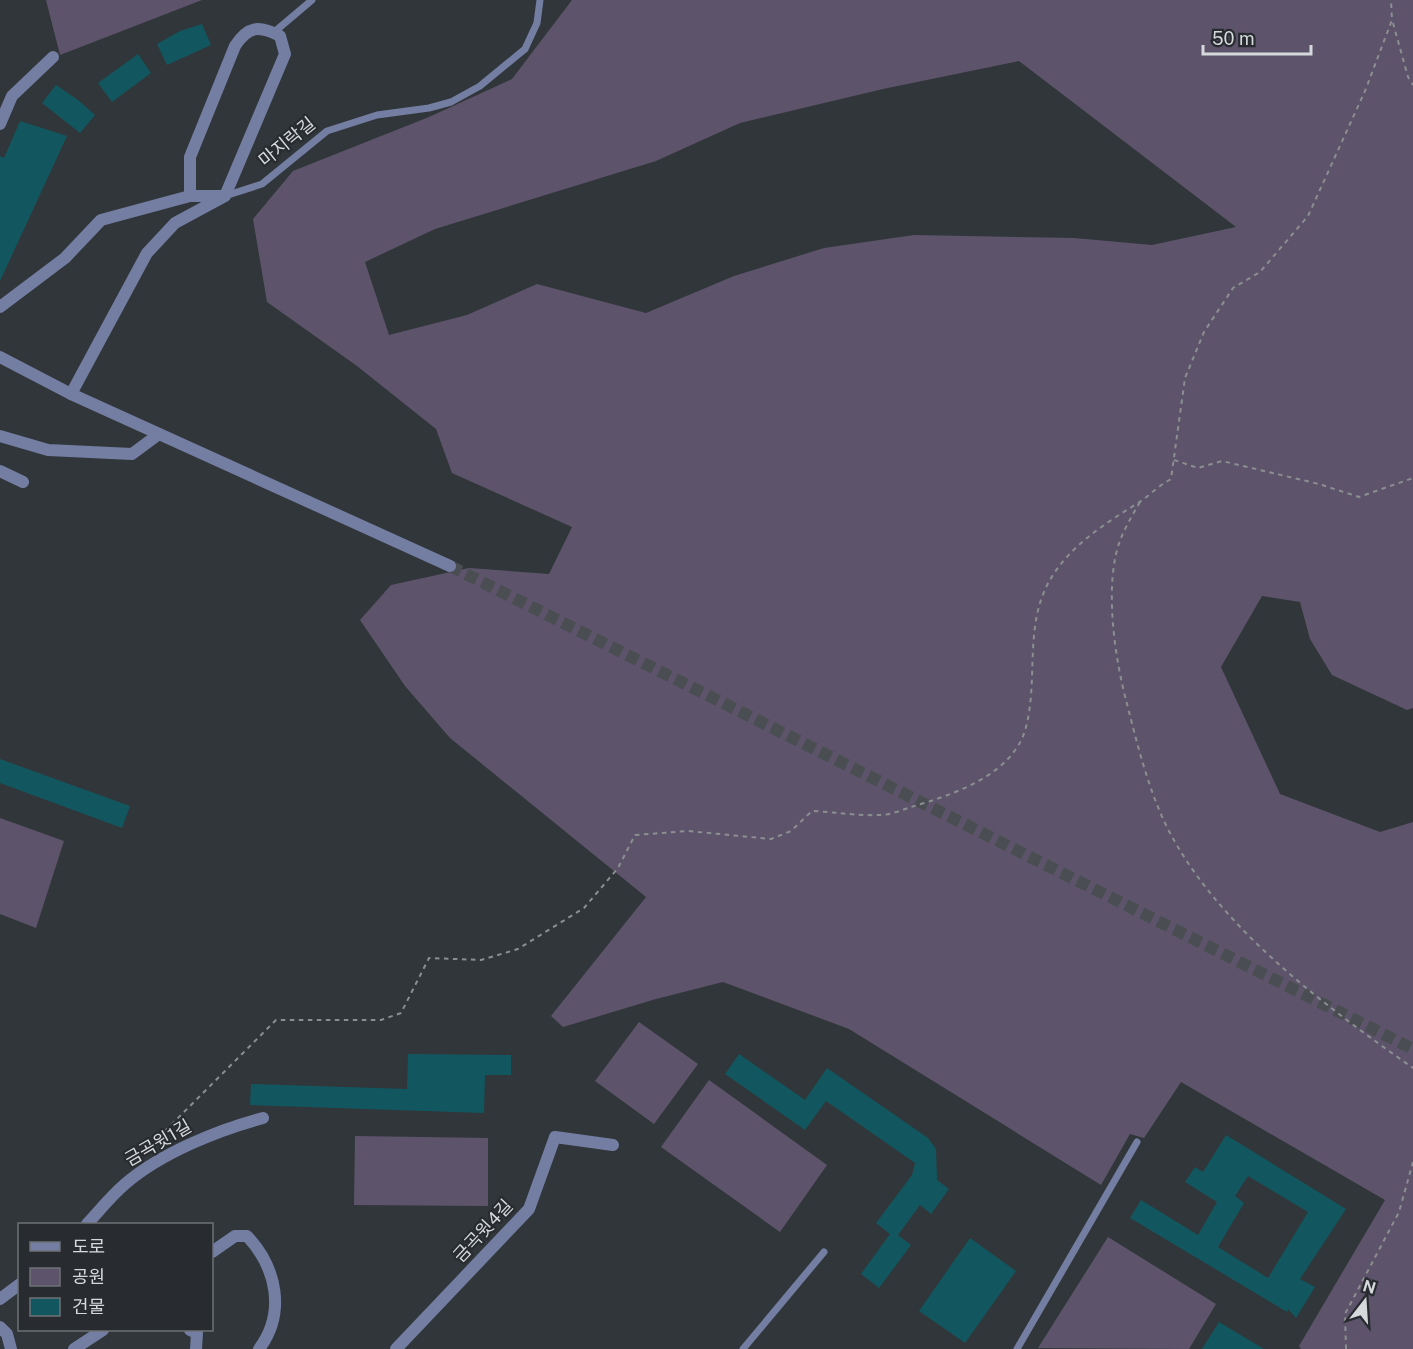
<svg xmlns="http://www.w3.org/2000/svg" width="1413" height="1349" font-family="'Public Sans','Noto Sans KR',sans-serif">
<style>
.green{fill:#5d546b;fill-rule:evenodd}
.building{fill:#12575f;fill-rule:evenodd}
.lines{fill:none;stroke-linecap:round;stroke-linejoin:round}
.tertiary-tunnel{stroke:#4a4e52;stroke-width:12;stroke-dasharray:12 6;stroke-linecap:butt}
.path{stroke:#8b8f92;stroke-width:2;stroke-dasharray:4.5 4.5;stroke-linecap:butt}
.service{stroke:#737ea2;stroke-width:7}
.minor{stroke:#737ea2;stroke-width:12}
.tertiary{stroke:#737ea2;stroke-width:12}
.labels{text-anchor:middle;stroke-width:4.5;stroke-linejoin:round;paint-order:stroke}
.street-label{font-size:18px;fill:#d6d9dc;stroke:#282c30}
</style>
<rect width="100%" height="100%" fill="#31363a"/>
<g class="green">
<polygon points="46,0 202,0 60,55"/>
<path d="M572,0H1413V708L1407,710L1332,675L1310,639L1300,602L1262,596L1221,667L1280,794L1380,832L1413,822V1349H1301L1299,1346L1385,1200L1181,1082L1144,1138L1130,1134L1101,1185L849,1029L723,982L656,999L563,1027L551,1016L646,897L450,738L405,686L360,620L391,585L469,568L549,574L572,527L452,473L436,429L357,366L267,302L253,219L293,171L429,117L512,79ZM1019,61L1236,227L1152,245L1074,238L914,235L824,248L734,276L646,313L537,284L467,315L389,335L365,262L435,229L656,161L740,123L883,89Z"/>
<polygon points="0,818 64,841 36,928 0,914"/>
<polygon points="639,1022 698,1064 654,1124 595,1081"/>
<polygon points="709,1080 827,1165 780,1232 661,1147"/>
<polygon points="355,1136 488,1138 488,1206 354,1205"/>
<polygon points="1108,1237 1216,1304 1189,1349 1038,1348"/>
</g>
<g class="building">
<polygon points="202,24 211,45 167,65 157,44 180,31"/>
<polygon points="138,54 151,73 112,102 98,83"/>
<polygon points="56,85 78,100 95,115 80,133 42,103"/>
<polygon points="20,121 67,136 0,281 0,156 4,158"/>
<polygon points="0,759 130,806 122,828 0,783"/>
<polygon points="408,1054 511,1055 511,1075 485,1075 484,1113 250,1105 251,1084 407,1089"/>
<polygon points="739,1054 805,1100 827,1068 928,1138 936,1149 937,1180 949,1189 931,1214 920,1205 898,1235 911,1245 879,1288 861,1274 890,1234 876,1223 912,1175 915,1163 826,1101 805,1130 725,1074"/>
<path d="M1226,1135L1346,1209L1300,1279L1315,1287L1296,1318L1288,1309L1287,1312L1130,1218L1141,1200L1198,1235L1217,1202L1185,1182L1195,1167L1203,1172ZM1248,1176L1308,1212L1268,1278L1218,1247L1244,1203L1235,1196Z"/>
<polygon points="970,1238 1016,1271 965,1343 919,1311"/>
<polygon points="1219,1322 1264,1349 1202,1349"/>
</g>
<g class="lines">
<polyline class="tertiary-tunnel" points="450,566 1413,1049"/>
<g class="path">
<polyline points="1393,23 1408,77 1413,85"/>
<polyline points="1174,460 1198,468 1222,461 1319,484 1359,497 1413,478"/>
<path d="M1140,502C1133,514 1126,526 1121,538C1103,582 1115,660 1127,704C1137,743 1147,784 1164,821C1212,922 1323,1005 1413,1068"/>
<path d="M155,1146L161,1135L276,1020H381L401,1013L429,958L481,960L518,949L584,908L618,868L635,835L688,831L771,839L791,831L812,811C835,812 858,816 880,815C890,815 902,810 911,807C952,795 1014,775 1026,727C1037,685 1027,638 1042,597C1058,553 1101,526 1138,503C1149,496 1158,486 1171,479L1185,378L1204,332L1233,288L1260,272L1308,216L1365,91L1392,20L1391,0"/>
<polyline points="1346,1349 1345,1314 1399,1212 1413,1162"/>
</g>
<g class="service">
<polyline points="273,33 312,0"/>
<polyline points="225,196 262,184 327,131 377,115 429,108 451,102 480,86 525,49 537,23 540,0"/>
<polyline points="743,1349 824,1252"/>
<polyline points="1017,1349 1137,1142"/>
</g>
<g class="minor">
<polyline points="0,124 12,96 53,57"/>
<polyline points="0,307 65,258 101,220 190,196 221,196"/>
<path d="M71,394L147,253L175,223L225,196L285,54L280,36C259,25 248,26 235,46L190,157V196"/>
<polyline points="0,436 48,450 132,454 159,434"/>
<polyline points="0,471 23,482"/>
<path d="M87,1224C99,1211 111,1196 125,1184C161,1153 218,1130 263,1118"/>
<path d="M212,1252L235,1236H247C277,1268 286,1313 259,1349"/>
<polyline points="0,1299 20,1284"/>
<polyline points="0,1327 7,1334 11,1349"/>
<polyline points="190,1330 197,1333 196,1349"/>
<polyline points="74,1349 103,1330"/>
<polyline points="396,1349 529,1209 555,1137 613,1145"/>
</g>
<polyline class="tertiary" points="0,357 71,394 450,566"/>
</g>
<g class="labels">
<g class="street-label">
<text transform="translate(287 142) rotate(-39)" y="6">마지락길</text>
<text transform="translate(158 1143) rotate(-30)" y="6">금곡윗1길</text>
<text transform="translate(483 1231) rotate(-47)" y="6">금곡윗4길</text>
</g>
</g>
<rect x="18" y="1223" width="195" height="108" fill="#282c30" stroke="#6e7175" stroke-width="1.5"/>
<rect x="30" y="1242" width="30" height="9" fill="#737ea2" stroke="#6e7175" stroke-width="1.5"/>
<text x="72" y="1253" font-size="18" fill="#d6d9dc">도로</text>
<rect x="30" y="1268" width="30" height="18" fill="#5d546b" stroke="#6e7175" stroke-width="1.5"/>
<text x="72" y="1283" font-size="18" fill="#d6d9dc">공원</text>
<rect x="30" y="1298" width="30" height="18" fill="#12575f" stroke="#6e7175" stroke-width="1.5"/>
<text x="72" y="1313" font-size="18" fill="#d6d9dc">건물</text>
<g transform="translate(1365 1301) rotate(17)" stroke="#282c30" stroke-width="4.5" paint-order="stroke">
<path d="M0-4.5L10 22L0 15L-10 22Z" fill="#d6d9dc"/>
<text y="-9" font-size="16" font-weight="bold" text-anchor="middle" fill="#d6d9dc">N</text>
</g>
<path d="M1203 45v9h108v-9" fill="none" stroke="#d6d9dc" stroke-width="3"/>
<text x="1212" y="45" font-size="18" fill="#d6d9dc" stroke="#282c30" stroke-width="4.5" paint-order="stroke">50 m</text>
</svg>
